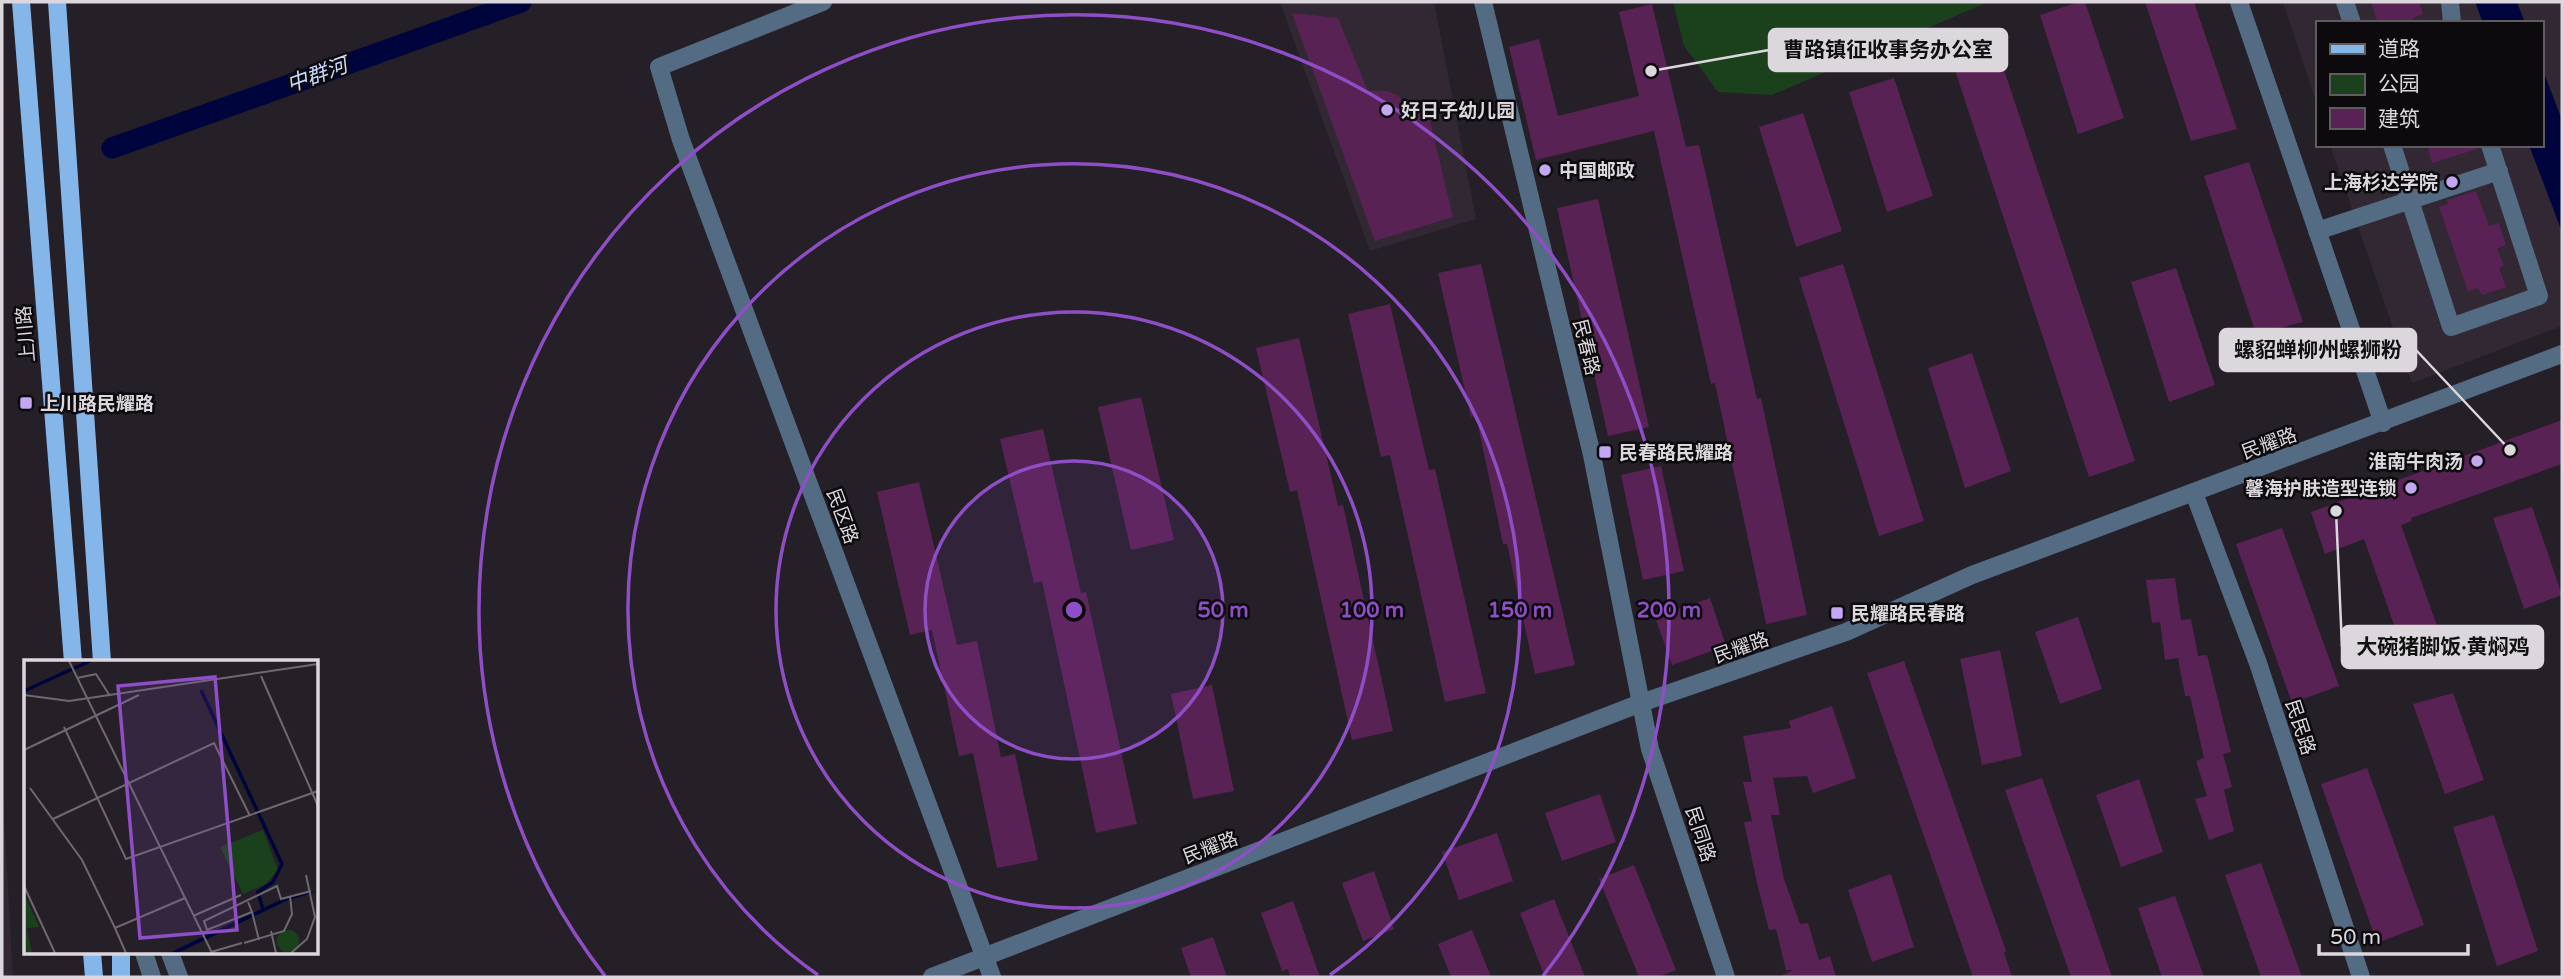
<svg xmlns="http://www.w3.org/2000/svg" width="2564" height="979" font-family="'Varela Round','Noto Sans SC',sans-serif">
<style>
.built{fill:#312834}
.green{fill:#1a411c}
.water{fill:#00043d}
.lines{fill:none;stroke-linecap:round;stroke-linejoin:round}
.canal{stroke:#00043d;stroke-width:21}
.building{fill:#592254}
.minor{stroke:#546b84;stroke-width:18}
.major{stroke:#85b6e9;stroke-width:18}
.ring{fill:none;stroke:#8e4ec5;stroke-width:3.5}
.poi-dot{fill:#c3a7f2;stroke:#0c0a0d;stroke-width:2.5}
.labels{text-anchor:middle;stroke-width:5;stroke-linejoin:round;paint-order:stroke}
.poi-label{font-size:19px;font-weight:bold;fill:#dbd7dc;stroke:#0c0a0d;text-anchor:start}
.street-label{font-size:19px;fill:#dbd7dc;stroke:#0c0a0d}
.water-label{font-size:21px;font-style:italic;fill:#c6d9fd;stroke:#0c0a0d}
.inset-river{fill:none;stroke:#00043d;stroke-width:3.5}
.inset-road{fill:none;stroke:#6e696f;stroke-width:2}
.view{fill:#8e4ec5;fill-opacity:0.15;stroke:#8e4ec5;stroke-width:3.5}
.inset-edge{fill:none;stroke:#dbd7dc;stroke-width:3.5}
.centre{fill:#8e4ec5;stroke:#0c0a0d;stroke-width:3.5}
.ring-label{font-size:21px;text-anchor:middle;font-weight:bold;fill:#8e4ec5;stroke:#0c0a0d;stroke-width:5;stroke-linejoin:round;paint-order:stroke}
.leader{fill:none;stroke:#dbd7dc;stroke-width:2.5}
.callout-dot{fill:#dbd7dc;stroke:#0c0a0d;stroke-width:2.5}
.callout{fill:#dbd7dc;stroke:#dbd7dc;stroke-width:2.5}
.callout-label{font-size:21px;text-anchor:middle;font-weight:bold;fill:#111}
</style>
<rect width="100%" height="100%" fill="#251f27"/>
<g class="built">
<polygon points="1280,2 1434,2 1476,219 1370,251"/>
<polygon points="2283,2 2562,2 2562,326 2412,383 2330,145 2541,145 2541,23 2317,23 2317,105"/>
<polygon points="2,781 13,977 2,977"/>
</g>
<polygon class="green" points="1673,2 1988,2 1772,95 1718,92 1684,46"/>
<g class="water">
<polygon points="2475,2 2517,2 2525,23 2483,23"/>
<polygon points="2541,65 2562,120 2562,232 2529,145 2541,145"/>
</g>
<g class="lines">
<polyline class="canal" points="112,148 521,2"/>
</g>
<g class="building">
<polygon points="2079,2 2085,2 2124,118 2078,134 2040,15"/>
<polygon points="2145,2 2194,2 2237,129 2191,141"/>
<polygon points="2371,2 2419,2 2423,14 2414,18 2415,23 2378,23"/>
<polygon points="1652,4 1686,147 1699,145 1757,399 1761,398 1807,615 1766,624 1715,383 1711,384 1654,131 1536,160 1509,47 1539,39 1558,116 1639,96 1619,12"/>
<polygon points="1292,13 1338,18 1368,91 1387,91 1399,96 1406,109 1426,105 1453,217 1375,241"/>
<polygon points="1990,28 2135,461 2089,477 1946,43"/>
<polygon points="1894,78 1933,196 1887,212 1849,92"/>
<polygon points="1803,113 1842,231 1796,247 1759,127"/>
<polygon points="2427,145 2477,145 2477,149 2432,163"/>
<polygon points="2249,162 2303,322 2256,334 2204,176"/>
<polygon points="2476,191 2489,226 2499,223 2506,245 2497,249 2504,265 2499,268 2506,287 2482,295 2478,288 2468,291 2439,207 2448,204 2447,200"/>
<polygon points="1598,199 1649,427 1608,436 1557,208"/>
<polygon points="1481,264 1575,665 1535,674 1507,544 1503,544 1476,416 1471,417 1438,273"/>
<polygon points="1843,264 1924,521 1879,536 1799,278"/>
<polygon points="2176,268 2215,385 2169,402 2131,282"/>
<polygon points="1390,304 1429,470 1435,469 1486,693 1445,702 1390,455 1381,457 1348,314"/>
<polygon points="1299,338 1338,506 1343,505 1393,731 1352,740 1297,490 1290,492 1256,348"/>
<polygon points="1972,353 2011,471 1965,488 1928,368"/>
<polygon points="1141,397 1174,540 1131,550 1098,407"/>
<polygon points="2562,420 2562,464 2411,518 2412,521 2401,525 2440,634 2402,648 2364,539 2325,554 2311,512"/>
<polygon points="1043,429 1081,593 1086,592 1137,824 1096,833 1042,581 1034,583 1000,439"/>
<polygon points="1661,466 1684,571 1643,580 1621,475"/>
<polygon points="919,482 957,645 977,641 1001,757 1015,754 1038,860 997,868 973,753 959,756 932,630 910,635 877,492"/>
<polygon points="2532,507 2562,595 2524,609 2493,518"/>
<polygon points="2282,528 2339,686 2292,703 2236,544"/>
<polygon points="2175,578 2181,620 2191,619 2198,656 2207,655 2231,752 2223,754 2232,787 2224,790 2234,831 2209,840 2195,799 2207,796 2196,761 2204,758 2190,696 2185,696 2178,658 2165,660 2160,622 2152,623 2146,580"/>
<polygon points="1710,598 1726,646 1672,665 1655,617"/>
<polygon points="2078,617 2102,689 2060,704 2035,632"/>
<polygon points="2000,650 2022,756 1982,765 1960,659"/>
<polygon points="1904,661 2006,951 2004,952 2012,977 1973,977 1867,673"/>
<polygon points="1212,685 1234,791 1193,799 1171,694"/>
<polygon points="2453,693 2484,780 2445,794 2413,704"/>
<polygon points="1832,706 1856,778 1813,793 1807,776 1773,778 1780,815 1771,815 1784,879 1800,924 1808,923 1819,960 1830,956 1836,977 1779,977 1793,970 1786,970 1776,929 1769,930 1757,883 1744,822 1752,821 1743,782 1752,782 1743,736 1791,728 1789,721"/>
<polygon points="2367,768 2424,925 2377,943 2321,784"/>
<polygon points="2042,778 2092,919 2112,977 2071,977 2005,790"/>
<polygon points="2139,779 2163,852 2121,867 2096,795"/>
<polygon points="1600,794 1616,842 1562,861 1545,813"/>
<polygon points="2494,815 2538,951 2497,966 2453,827"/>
<polygon points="1497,833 1513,881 1459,900 1442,852"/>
<polygon points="2261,863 2302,977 2261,977 2225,875"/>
<polygon points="1634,865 1676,970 1658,977 1639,977 1599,879"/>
<polygon points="1374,871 1394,929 1363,941 1342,883"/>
<polygon points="1891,874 1914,947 1872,962 1848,890"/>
<polygon points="2175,896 2204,977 2162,977 2138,908"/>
<polygon points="1554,899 1585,977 1545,977 1520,913"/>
<polygon points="1293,901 1320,977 1290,977 1288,969 1282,971 1261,913"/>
<polygon points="1472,930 1491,977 1451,977 1438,944"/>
<polygon points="1213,937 1227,977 1191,977 1181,948"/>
</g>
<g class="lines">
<g class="minor">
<polyline points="823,2 659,67 681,140 992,977"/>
<polyline points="1483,2 1592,455 1650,749 1726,977"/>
<polyline points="2239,2 2383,423"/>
<polyline points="2345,2 2352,23"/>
<polyline points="2450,2 2452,23"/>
<polyline points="2392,145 2451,327 2539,296 2490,145"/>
<polyline points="2317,231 2499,171"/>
<polyline points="2194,493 2258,663 2361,977"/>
<polyline points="144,953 152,977"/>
<polyline points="170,953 179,977"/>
<polyline points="932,977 1641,703 1846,632 1972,575 2562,354"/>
</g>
<g class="major">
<polyline points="21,2 73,662"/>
<polyline points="57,2 102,662"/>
<polyline points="92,953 94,977"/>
<polyline points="121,953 121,977"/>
</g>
</g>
<circle cx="1074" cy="610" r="149" fill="#8e4ec5" fill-opacity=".12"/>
<g class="ring">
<circle cx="1074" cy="610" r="149"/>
<circle cx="1074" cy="610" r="298"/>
<path d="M818 975A446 446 0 1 1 1330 975"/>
<path d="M605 976A595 595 0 1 1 1543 976"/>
</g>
<g class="poi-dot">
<circle cx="1387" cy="110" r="7"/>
<circle cx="1545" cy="170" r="7"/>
<circle cx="2452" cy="182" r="7"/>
<rect x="19" y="396" width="14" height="14" rx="3.5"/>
<rect x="1598" y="445" width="14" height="14" rx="3.5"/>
<circle cx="2477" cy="461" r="7"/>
<circle cx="2411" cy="488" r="7"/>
<rect x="1830" y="606" width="14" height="14" rx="3.5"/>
</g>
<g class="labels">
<g class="poi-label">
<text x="1401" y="117">好日子幼儿园</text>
<text x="1559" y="177">中国邮政</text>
<text x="2438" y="189" text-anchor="end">上海杉达学院</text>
<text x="40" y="410">上川路民耀路</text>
<text x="1619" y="459">民春路民耀路</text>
<text x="2463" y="468" text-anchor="end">淮南牛肉汤</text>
<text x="2397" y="495" text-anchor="end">馨海护肤造型连锁</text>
<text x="1851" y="620">民耀路民春路</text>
</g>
<g class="street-label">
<text transform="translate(25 334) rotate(-95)" y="7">上川路</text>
<text transform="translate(1587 347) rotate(76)" y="7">民春路</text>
<text transform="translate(2269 443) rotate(-20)" y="7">民耀路</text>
<text transform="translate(843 516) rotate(70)" y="7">民区路</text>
<text transform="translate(1741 647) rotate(-19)" y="7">民耀路</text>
<text transform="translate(2301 727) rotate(72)" y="7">民民路</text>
<text transform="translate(1701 834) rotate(72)" y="7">民同路</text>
<text transform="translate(1210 847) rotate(-21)" y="7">民耀路</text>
</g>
<g class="water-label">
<text transform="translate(317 75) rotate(-20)" y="7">中群河</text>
</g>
</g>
<g transform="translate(24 660)">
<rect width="294" height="294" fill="#251f27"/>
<path d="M239,170L254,210L242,224L219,234L196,187ZM0,233L15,267L3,268L8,293H0ZM253 281a11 11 0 1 1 22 0a11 11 0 1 1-22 0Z" fill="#1a411c"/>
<path d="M294,231L260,242L154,293H145L256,240Z" fill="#00043d"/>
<path class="inset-river" d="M177,30L258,204L249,222L234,232L239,250M0,31L66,1"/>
<path class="inset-road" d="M45,1L188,293M237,16L294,146M53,18L72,14L86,36M0,35L45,41L294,4M40,67L102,199L294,131M0,90L115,35M6,128L58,200L91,268L161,238M29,159L190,83L226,156M0,226L31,293M224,242L228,252L183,270L180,261L253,226L257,239L287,231M228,252L235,280M169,256L217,235M91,268L102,293M247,271L252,293M220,283L260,271L268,254L266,236M187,292L218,283M267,293L283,279L291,257L282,215"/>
<path class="view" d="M191,17L213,270L116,278L94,26Z"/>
<rect width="294" height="294" class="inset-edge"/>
</g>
<circle cx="1074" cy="610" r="10" class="centre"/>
<g class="ring-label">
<text x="1223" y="617">50 m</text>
<text x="1372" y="617">100 m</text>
<text x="1520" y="617">150 m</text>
<text x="1669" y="617">200 m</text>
</g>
<path class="leader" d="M1651 71L1769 50M2510 450L2416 350M2336 511L2342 647"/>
<g class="callout-dot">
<circle cx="1651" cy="71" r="7"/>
<circle cx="2510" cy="450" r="7"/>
<circle cx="2336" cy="511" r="7"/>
</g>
<g class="callout">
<rect x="1769" y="29" width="238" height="42" rx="7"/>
<rect x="2220" y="329" width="196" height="42" rx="7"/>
<rect x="2342" y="626" width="201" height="42" rx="7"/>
</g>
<g class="callout-label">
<text x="1888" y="57">曹路镇征收事务办公室</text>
<text x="2318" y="357">螺貂蝉柳州螺狮粉</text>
<text x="2443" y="654">大碗猪脚饭·黄焖鸡</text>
</g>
<rect width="2564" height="979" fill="none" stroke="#dbd7dc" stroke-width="7"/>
<rect x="2316" y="21" width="228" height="126" fill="#0c0a0d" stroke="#5f5c60" stroke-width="2"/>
<rect x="2330" y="44" width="35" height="10" fill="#85b6e9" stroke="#5f5c60" stroke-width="2"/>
<text x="2378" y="56" font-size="21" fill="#dbd7dc">道路</text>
<rect x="2330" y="74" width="35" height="21" fill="#1a411c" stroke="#5f5c60" stroke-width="2"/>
<text x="2378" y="91" font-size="21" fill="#dbd7dc">公园</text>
<rect x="2330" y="108" width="35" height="21" fill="#592254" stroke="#5f5c60" stroke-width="2"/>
<text x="2378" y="126" font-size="21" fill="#dbd7dc">建筑</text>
<path d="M2319 944v10h149v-10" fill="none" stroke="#dbd7dc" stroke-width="3.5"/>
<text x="2330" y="944" font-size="21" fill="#dbd7dc" stroke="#0c0a0d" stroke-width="5" paint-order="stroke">50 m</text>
</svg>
